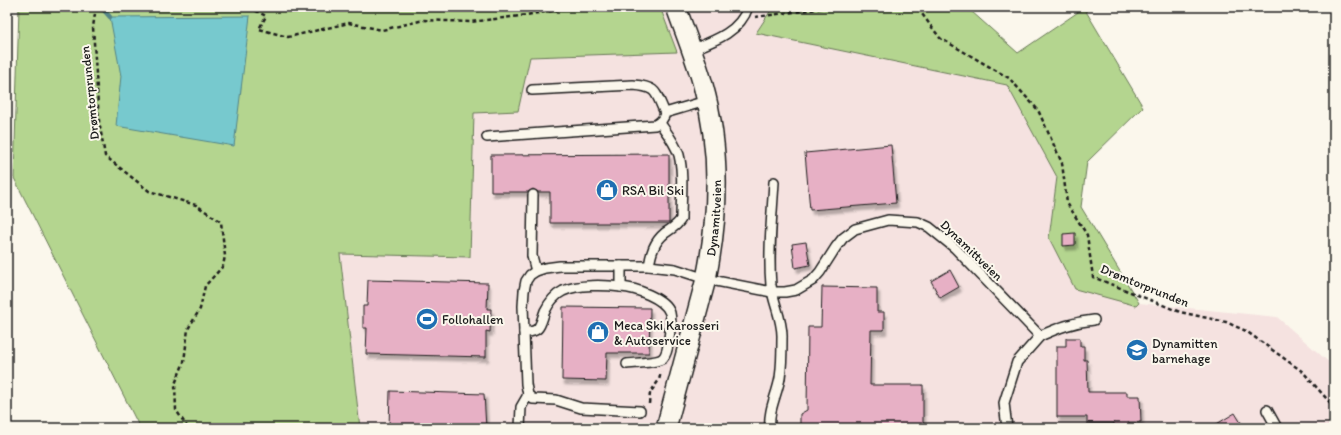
<svg xmlns="http://www.w3.org/2000/svg" width="1341" height="435" font-family="Itim,sans-serif">
<style>
.built{fill:#f5e2e0}
.green{fill:#b4d58f;stroke:#687856}
.water{fill:#77c9ce;stroke:#538487}
.lines{fill:none;stroke-linecap:round;stroke-linejoin:round}
.stream{stroke:#538487;stroke-width:4.5}
.building{fill:#e7b0c5;stroke:#1c1c1c;filter:url(#shadow)}
.lane-casing{stroke:#1c1c1c;stroke-width:12}
.street-casing{stroke:#1c1c1c;stroke-width:22}
.path{stroke:#1c1c1c;stroke-width:2.5;stroke-dasharray:4 3;stroke-linecap:butt}
.lane{stroke:#fbf7ec;stroke-width:9}
.street{stroke:#fbf7ec;stroke-width:19}
.labels{text-anchor:middle;stroke-width:4;stroke-linejoin:round;paint-order:stroke}
.street-label{font-size:13px;fill:#1c1c1c;stroke:#fbf7ec}
.poi-label{font-size:13px;fill:#1c1c1c;stroke:#fbf7ec;text-anchor:start}
</style>
<defs>
<filter id="shadow"><feDropShadow dx="2.5" dy="4.5" stdDeviation="1" flood-color="#0004"/></filter>
</defs>
<rect width="100%" height="100%" fill="#fbf7ec"/>
<filter id="ink" filterUnits="userSpaceOnUse"><feTurbulence type="fractalNoise" baseFrequency=".025" numOctaves="2"/><feDisplacementMap in="SourceGraphic" scale="8" xChannelSelector="R" yChannelSelector="G"/><feConvolveMatrix kernelMatrix="1 2 1 2 8 2 1 2 1" color-interpolation-filters="sRGB"/></filter>
<g filter="url(#ink)">
<polygon class="built" points="660,7 773,7 756,33 1007,85 1057,177 1049,238 1136,306 1139,303 1277,317 1331,364 1334,370 1334,428 360,428 340,254 470,257 474,113 518,111 530,57 676,52"/>
<g class="green">
<polygon points="19,7 660,7 677,52 530,57 518,111 474,113 470,257 340,254 360,428 140,428 14,178"/>
<polygon points="773,7 968,7 971,11 1018,53 1084,8 1143,107 1087,162 1081,207 1139,303 1136,306 1130,304 1075,289 1049,238 1057,177 1007,85 756,33"/>
</g>
<polygon class="water" points="250,16 234,146 116,126 121,76 110,17"/>
<g class="lines">
<polyline class="stream" points="101,7 110,17"/>
</g>
<g class="building">
<polygon points="891,145 896,203 810,210 805,153"/>
<polygon points="669,154 669,223 550,223 550,192 538,192 533,189 528,192 491,192 491,155"/>
<polygon points="1075,233 1075,245 1063,246 1063,234"/>
<polygon points="806,242 810,265 795,268 792,244"/>
<polygon points="950,270 959,287 940,298 931,281"/>
<polygon points="368,280 488,283 487,309 491,309 490,332 486,331 486,357 366,354 367,328 363,328 363,306 367,306"/>
<polygon points="822,287 877,288 877,312 884,312 884,330 871,330 870,385 923,385 923,428 800,428 800,414 807,410 808,327 821,327"/>
<polygon points="563,307 650,308 649,353 607,353 606,381 562,380"/>
<polygon points="1066,338 1080,338 1080,346 1084,346 1084,360 1087,360 1088,392 1127,392 1127,396 1140,396 1141,422 1129,422 1129,428 1114,428 1114,423 1087,423 1087,417 1057,417 1057,346 1066,346"/>
<polygon points="390,391 484,394 486,428 389,428"/>
<polygon points="1235,413 1244,428 1210,428"/>
</g>
<g class="lines">
<g class="lane-casing">
<g id="lane">
<path d="M691,50C714,41 740,32 748,7"/>
<path d="M532,90L633,85C658,87 655,92 665,113"/>
<path d="M487,137L655,125C661,122 664,119 665,113L706,101"/>
<polyline points="533,195 532,256 536,271"/>
<path d="M649,266C651,253 654,242 665,233C672,228 677,226 681,219C681,198 684,175 679,155C675,143 667,133 660,123"/>
<polyline points="621,287 621,266"/>
<path d="M524,332C541,333 540,324 545,311C549,303 555,295 563,291C578,284 605,285 621,287C635,288 665,298 670,313C672,321 670,330 669,338C668,344 668,353 663,358C658,363 635,363 627,364"/>
<path d="M1040,336C1058,328 1073,322 1094,320"/>
<polyline points="1267,410 1277,428"/>
<polyline points="640,411 581,408 556,400 533,399 528,395 526,384 523,306 524,291 526,281 530,275 536,271 545,268 560,266 649,266 675,269 706,279 772,292 785,292 796,290 813,280 820,272 836,247 843,238 855,229 888,220 918,222 929,227 955,248 1040,336 1017,362 1004,403 1007,428"/>
<polyline points="520,428 521,407 528,395"/>
<path d="M770,428C768,410 777,395 780,378C782,365 782,351 782,338C783,320 773,303 771,285C768,251 772,216 774,182"/>
</g>
</g>
<g class="street-casing">
<g id="street">
<path id="s1" d="M666,428L706,279C719,215 721,149 703,85C696,59 685,33 676,7"/>
</g>
</g>
<g class="path">
<polyline points="96,7 93,27 99,121 105,156 149,191 196,205 221,222 225,256 223,266 205,286 200,309 188,329 184,362 175,384 176,410 188,428"/>
<polyline points="249,7 266,16 259,29 288,37 349,23 382,30 424,20 470,22 520,16 575,7"/>
<polyline points="911,7 919,10 940,38 1009,78 1038,110 1062,163 1067,203 1087,235 1093,277 1180,312 1226,322 1246,331 1303,372 1334,407"/>
<polyline points="755,17 834,7"/>
<polyline points="649,404 650,393 659,380 661,372"/>
</g>
<use href="#lane" class="lane"/>
<use href="#street" class="street"/>
</g>
</g>
<defs>
<g id="shop-disc" transform="scale(1.15)"><circle r="9.5" fill="#1f6fb2" stroke="#fbf7ec"/><path d="M-5-2.5h2.3a2.7 3.5 0 0 1 5.4 0H5L5.5 6h-11ZM-1.5-2.5h3a1.5 2.3 0 0 0-3 0Z" fill="#fff"/></g>
<g id="stadium-disc" transform="scale(1.15)"><circle r="9.5" fill="#1f6fb2" stroke="#fbf7ec"/><path d="M0-5a6.5 5 0 1 0 0 10a6.5 5 0 1 0 0-10ZM-3.5-1.8h7v3.6h-7Z" fill="#fff"/></g>
<g id="school-disc" transform="scale(1.15)"><circle r="9.5" fill="#1f6fb2" stroke="#fbf7ec"/><path d="M0-5L7-2L0 1L-7-2ZM-4 1L0 2.5L4 1V4Q0 6-4 4Z" fill="#fff"/></g>
</defs>
<g fill-rule="evenodd">
<use href="#shop-disc" x="607" y="190"/>
<use href="#stadium-disc" x="427" y="319"/>
<use href="#shop-disc" x="598" y="332"/>
<use href="#school-disc" x="1137" y="350"/>
</g>
<g class="labels">
<g class="street-label">
<text transform="translate(89 93) rotate(-96)" y="5">Drømtorprunden</text>
<text dy="5" stroke="none"><textPath href="#s1" startOffset="216">Dynamitveien</textPath></text>
<text transform="translate(972 250) rotate(44)" y="5">Dynamittveien</text>
<text transform="translate(1145 285) rotate(22)" y="5">Drømtorprunden</text>
</g>
<g class="poi-label">
<text x="622" y="195">RSA Bil Ski</text>
<text x="442" y="324">Follohallen</text>
<text x="614" y="330">Meca Ski Karosseri<tspan x="614" dy="15">&amp; Autoservice</tspan></text>
<text x="1152" y="348">Dynamitten<tspan x="1152" dy="15">barnehage</tspan></text>
</g>
</g>
<rect width="1341" height="435" fill="none" stroke="#fbf7ec" stroke-width="24"/>
<rect x="12" y="12" width="1317" height="411" fill="none" stroke="#1c1c1c" stroke-width="1.5" filter="url(#ink)"/>
</svg>
